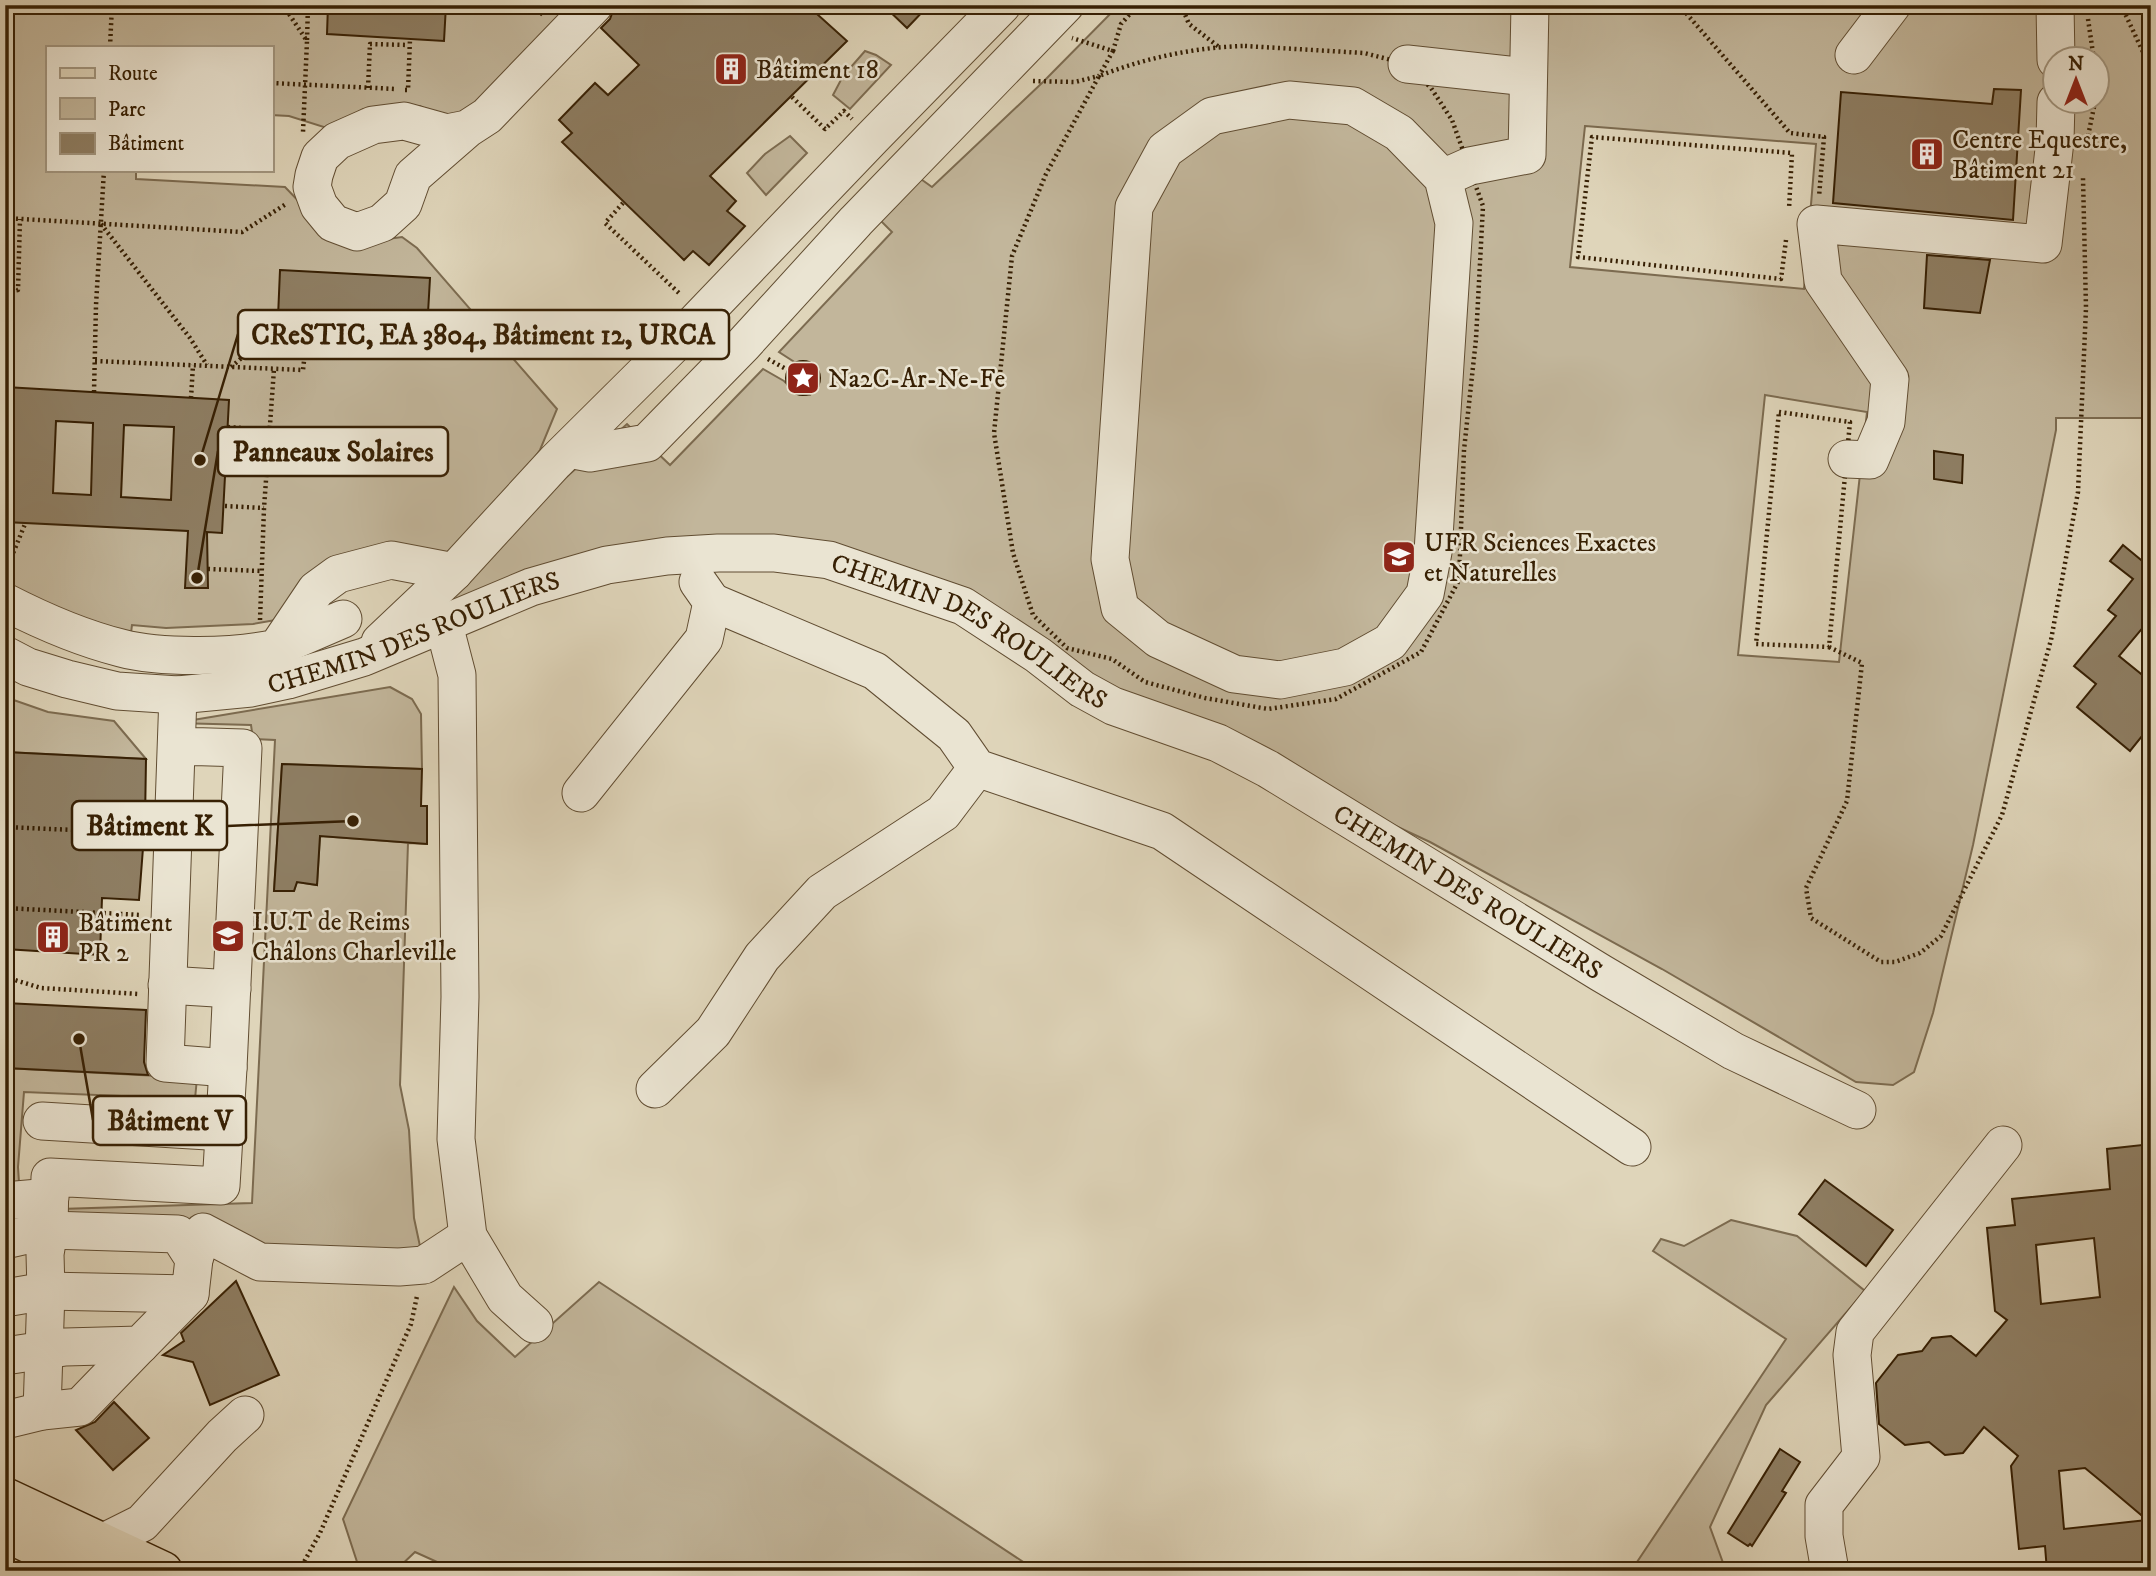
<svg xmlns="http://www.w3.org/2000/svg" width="2156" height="1576" font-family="'IM FELL DW Pica',serif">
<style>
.green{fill:#c2b69b;stroke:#7c6b50;stroke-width:2;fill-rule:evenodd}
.building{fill:#8e7e63;stroke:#372004;stroke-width:2;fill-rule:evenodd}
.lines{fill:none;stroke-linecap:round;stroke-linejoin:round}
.minor-casing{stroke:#614d32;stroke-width:39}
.major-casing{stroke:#372004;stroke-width:41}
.path{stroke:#372004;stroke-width:4.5;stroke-dasharray:2 3.5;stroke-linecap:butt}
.minor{stroke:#eae4d2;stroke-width:37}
.major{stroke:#dfd5ba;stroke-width:38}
.labels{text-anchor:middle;stroke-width:5;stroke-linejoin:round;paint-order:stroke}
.poi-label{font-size:26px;fill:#372004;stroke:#eae4d2;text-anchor:start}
.street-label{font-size:26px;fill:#372004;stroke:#eae4d2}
.leader{fill:none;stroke:#372004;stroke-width:2.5}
.callout-dot{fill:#372004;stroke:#eae4d2;stroke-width:2.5}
.callout{fill:#eae4d2;stroke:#372004;stroke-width:2.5}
.callout-label{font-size:28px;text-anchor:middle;font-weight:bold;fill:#372004}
</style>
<rect width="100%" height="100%" fill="#dfd5ba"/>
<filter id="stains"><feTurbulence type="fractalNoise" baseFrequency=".00286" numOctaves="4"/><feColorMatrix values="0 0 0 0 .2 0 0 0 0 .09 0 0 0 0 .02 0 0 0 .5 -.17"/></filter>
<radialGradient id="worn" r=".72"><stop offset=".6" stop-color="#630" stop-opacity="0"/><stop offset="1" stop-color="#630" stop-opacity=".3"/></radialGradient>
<g class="green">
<polygon points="5,5 577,5 457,127 420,106 363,109 330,129 289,116 271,115 271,47 47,47 47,170 136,170 136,179 285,187 306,209 366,242 402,237 417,248 557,409 540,450 502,504 446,558 397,554 287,618 253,624 166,628 132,625 131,633 91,627 23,597 5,584"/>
<path d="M1119,5H2151V418H2056V430L1973,845L1933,1013L1914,1072L1893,1085L1856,1082L1662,969L1430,842L1218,743L1021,644L829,560L568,576L388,654L516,521L627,424L670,465L763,369L784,381L797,394L810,395L819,386L818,369L807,362L796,363L779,352L892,232L878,218L918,177L932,187L1043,82ZM2054,60H2096V102H2054ZM1585,126L1816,144L1804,289L1570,267ZM1765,395L1867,412L1839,662L1738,655Z"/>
<polygon points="865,51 876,55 891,65 850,109 833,95 843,76"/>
<polygon points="790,136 807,153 766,195 747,173 765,154"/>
<polygon points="390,687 412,699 421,714 422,769 282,764 274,891 294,891 297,882 317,885 320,836 427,844 408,843 400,1085 409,1130 414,1218 424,1265 60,1220 60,1209 252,1203 275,740 253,739 251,725 175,723"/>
<polygon points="5,697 48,712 114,721 146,759 5,752"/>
<polygon points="5,1068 197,1078 195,1099 24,1092 18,1167 20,1198 36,1218 5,1223"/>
<polygon points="1731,1220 1797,1236 1865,1291 1766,1405 1710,1527 1726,1571 1631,1571 1786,1339 1653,1251 1661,1239 1684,1246"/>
<polygon points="599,1282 1037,1571 457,1571 415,1552 395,1571 360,1571 343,1519 454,1287 477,1321 515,1357"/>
</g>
<g class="building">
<polygon points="328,5 446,5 444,41 327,34"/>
<polygon points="615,5 807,5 847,41 710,176 736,201 727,211 745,226 709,265 693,251 684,260 562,142 572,133 559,120 595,83 608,95 639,65 601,28 610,19"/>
<polygon points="883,5 929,5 907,28"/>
<polygon points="1994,89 2021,90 2013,220 1833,203 1841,92 1992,104"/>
<polygon points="1927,255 1990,260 1980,313 1924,308"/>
<polygon points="280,270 430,278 426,349 277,341"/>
<circle cx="803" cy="378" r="17"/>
<path d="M5,387L229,400L222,533L207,532L208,588H185L188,531L5,522ZM56,421L93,423L91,495L53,493ZM124,425L174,427L171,500L121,497Z"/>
<polygon points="1934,451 1963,455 1962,483 1934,479"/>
<polygon points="2123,545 2146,564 2151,558 2151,618 2119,656 2151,682 2151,725 2130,751 2077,707 2096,684 2074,666 2116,616 2108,610 2133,579 2110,561"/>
<polygon points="5,752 146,759 145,822 139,900 102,898 100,955 5,949"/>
<polygon points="282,764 422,769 421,806 427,806 427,844 320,836 317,885 297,882 294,891 274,891"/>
<polygon points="5,1003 146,1010 144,1062 148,1075 5,1068"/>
<path d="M2151,1144V1546H2147L2148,1565L2080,1571H2047L2045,1546L2019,1549L2011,1466L2018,1456L1984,1427L1963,1453L1945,1455L1929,1442L1905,1445L1879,1424L1876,1383L1898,1355L1922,1351L1932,1338L1951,1336L1976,1356L2007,1320L1995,1311L1987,1228L2015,1225L2012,1199L2110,1189L2107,1149ZM2094,1238L2100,1297L2041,1304L2036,1245ZM2085,1468L2102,1482L2147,1520L2064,1529L2059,1471Z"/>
<polygon points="1825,1180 1893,1230 1866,1266 1799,1214"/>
<polygon points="236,1281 279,1375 210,1405 193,1362 163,1355 184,1341 181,1333"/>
<polygon points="114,1402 149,1438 113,1470 76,1430 95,1422"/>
<polygon points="1780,1449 1800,1462 1782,1491 1786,1493 1752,1546 1750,1544 1748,1546 1728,1533"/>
</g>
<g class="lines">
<g class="minor-casing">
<g id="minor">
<polyline points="2055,5 2056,60"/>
<polyline points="1854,55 1892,5"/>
<polyline points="1407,64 1528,77"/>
<polyline points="467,129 447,133 404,121 373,125 337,141 320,157 314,175 312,187 319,206 333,223 357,232 382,223 403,204 413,176 467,129 487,116 594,5"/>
<polyline points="1443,178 1454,223 1433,552 1425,594 1390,642 1345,667 1280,680 1234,674 1158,639 1120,608 1110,559 1134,207 1165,150 1212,116 1289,100 1353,106 1399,133 1443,178 1470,166 1527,155 1530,5"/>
<polyline points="569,449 590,453 647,443 743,345 856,221 1065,5"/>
<polyline points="1847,459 1870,460 1886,422 1890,379 1823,281 1816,224 2043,244 2055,141 2056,102"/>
<path d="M5,602C42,621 81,638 121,648C163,659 235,657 277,648L316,590L338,574L391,560L454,572"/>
<polyline points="712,602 875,671 954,735 977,768 1162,831 1632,1147"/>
<polyline points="444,625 457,675 460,997 456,1139 468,1236 505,1298 534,1324"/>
<polyline points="380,642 454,572 555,462 689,329 872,138 1002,5"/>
<polyline points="278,647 343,619"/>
<path id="s1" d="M5,655L28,667L67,679L117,691L178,695L251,688L288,680L364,657L531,587L607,565L667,556L718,553H774L829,560L963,606L1038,655L1082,689L1113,706L1218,743L1268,769L1601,973L1733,1051L1857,1110"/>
<polyline points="178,746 243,748 228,1068 165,1063 178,695"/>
<polyline points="581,793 704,639 712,602 698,582"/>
<polyline points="167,985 232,989"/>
<polyline points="655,1089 713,1032 762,957 822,892 943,813 977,768"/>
<polyline points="42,1121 225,1132"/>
<polyline points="5,1201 50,1197"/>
<polyline points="5,1240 49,1230 178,1234 194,1259 190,1294 46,1291 5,1298"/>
<polyline points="194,1259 203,1232 260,1262 399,1267 424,1265 468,1236"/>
<polyline points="5,1356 65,1347 140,1345 190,1294"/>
<polyline points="42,1411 46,1291 45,1254 49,1230 50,1177 221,1186 228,1068"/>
<polyline points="5,1420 42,1411 80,1407 140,1345"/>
<polyline points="102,1543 142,1523 222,1436 245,1415"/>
<polyline points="1830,1571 1824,1536 1824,1505 1861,1457 1852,1355 1855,1332 2003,1145"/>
</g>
</g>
<g class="major-casing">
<g id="major">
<polyline points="5,1497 163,1571"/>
<polyline points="5,1532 86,1571"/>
</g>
</g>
<g class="path">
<polyline points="283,5 307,41 303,132"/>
<polyline points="534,5 544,16"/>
<polyline points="1181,5 1189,24 1219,47"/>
<polyline points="1679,5 1790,133 1824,137 1819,197"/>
<polyline points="2121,5 2151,69"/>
<polyline points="2088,19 2094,60"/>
<polyline points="307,40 308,5"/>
<path d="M1245,46L1364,53L1407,64L1431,88L1452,120L1483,206L1476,339L1464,450L1459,580L1421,652L1336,699L1268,709L1205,698L1145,682L1112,659L1067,648L1033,615L1013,553L994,433L1012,256L1046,174L1099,76C1145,58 1196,47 1245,46Z"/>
<polyline points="110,47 112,5"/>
<polyline points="1113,51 1121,24 1138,5"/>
<polyline points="2096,80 2097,86"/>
<polyline points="1033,81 1075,82 1099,76 1113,51 1072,38"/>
<polyline points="271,83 396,89"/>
<polyline points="368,88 370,44 408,45"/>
<polyline points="405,90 408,90 410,39"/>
<polyline points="792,97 825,129 844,111 852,119"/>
<polyline points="2087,141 2095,102"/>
<polyline points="623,203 605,223 681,295"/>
<polyline points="5,218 242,232 286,204"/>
<polyline points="101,224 190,338 207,365"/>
<polyline points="1786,240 1781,279 1578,257 1592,137 1792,153 1789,209"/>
<polyline points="11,291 18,290 20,219"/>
<polyline points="768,359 786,369"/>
<polyline points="95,361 303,370 306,343"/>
<polyline points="231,367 252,349 305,352"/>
<polyline points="94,392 96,305 104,170"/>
<polyline points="191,398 193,365"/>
<polygon points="1779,412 1850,422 1829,647 1756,644"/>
<polyline points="228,427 269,430"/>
<polyline points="225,506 264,508"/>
<polyline points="208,569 261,571"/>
<polyline points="5,573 25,524"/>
<polyline points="260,620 264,508 274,369"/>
<polyline points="1829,647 1862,663 1847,801 1806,888 1811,918 1881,962 1895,962 1920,953 1941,936 2002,815 2051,640 2078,492 2086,308 2083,178"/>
<polyline points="5,827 144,833"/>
<polyline points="5,908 141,915"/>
<polyline points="5,977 41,988 139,994"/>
<polyline points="192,1563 208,1571"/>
<polyline points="299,1571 320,1533 411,1324 417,1296"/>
</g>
<use href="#minor" class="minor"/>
<use href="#major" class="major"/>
</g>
<defs>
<g id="building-square" transform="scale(1.75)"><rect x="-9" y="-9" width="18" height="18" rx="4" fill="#8f2418" stroke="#eae4d2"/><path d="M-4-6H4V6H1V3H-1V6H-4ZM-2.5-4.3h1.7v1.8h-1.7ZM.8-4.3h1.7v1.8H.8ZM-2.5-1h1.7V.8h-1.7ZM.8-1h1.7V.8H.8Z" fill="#fff"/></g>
<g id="sight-square" transform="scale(1.75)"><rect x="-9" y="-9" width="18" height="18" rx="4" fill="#8f2418" stroke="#eae4d2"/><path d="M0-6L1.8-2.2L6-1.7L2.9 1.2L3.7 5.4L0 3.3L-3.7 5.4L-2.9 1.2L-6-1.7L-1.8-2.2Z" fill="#fff"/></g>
<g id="university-square" transform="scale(1.75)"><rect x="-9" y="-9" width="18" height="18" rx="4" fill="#8f2418" stroke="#eae4d2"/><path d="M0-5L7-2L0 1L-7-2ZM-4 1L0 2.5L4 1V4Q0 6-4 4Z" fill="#fff"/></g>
</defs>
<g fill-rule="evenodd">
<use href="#building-square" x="731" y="69"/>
<use href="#building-square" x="1927" y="154"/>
<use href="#sight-square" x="803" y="378"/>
<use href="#university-square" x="1399" y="557"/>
<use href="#university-square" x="228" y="936"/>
<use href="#building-square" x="53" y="937"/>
</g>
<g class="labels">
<g class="poi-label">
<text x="756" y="78">Bâtiment 18</text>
<text x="1952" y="148">Centre Equestre,<tspan x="1952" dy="30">Bâtiment 21</tspan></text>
<text x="828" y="387">Na2C-Ar-Ne-Fe</text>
<text x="1424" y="551">UFR Sciences Exactes<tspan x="1424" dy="30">et Naturelles</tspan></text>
<text x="252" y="930">I.U.T de Reims<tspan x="252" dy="30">Châlons Charleville</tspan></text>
<text x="78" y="931">Bâtiment<tspan x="78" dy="30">PR 2</tspan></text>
</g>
<g class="street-label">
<text dy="9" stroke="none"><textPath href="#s1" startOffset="425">CHEMIN DES ROULIERS</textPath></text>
<text dy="9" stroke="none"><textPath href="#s1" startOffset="1012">CHEMIN DES ROULIERS</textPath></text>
<text dy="9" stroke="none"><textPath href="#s1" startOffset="1578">CHEMIN DES ROULIERS</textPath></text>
</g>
</g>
<path class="leader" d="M200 460L238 334M197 578L218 451M353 821L227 826M79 1039L93 1120"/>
<g class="callout-dot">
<circle cx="200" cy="460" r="7"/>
<circle cx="197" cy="578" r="7"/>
<circle cx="353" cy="821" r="7"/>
<circle cx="79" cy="1039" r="7"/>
</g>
<g class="callout">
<rect x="238" y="310" width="491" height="49" rx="7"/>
<rect x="218" y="427" width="230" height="49" rx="7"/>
<rect x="72" y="801" width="155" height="49" rx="7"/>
<rect x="93" y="1096" width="153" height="49" rx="7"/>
</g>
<g class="callout-label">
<text x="483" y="344">CReSTIC, EA 3804, Bâtiment 12, URCA</text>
<text x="333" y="461">Panneaux Solaires</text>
<text x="150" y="835">Bâtiment K</text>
<text x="170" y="1130">Bâtiment V</text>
</g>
<rect width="2156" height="1576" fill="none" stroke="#dfd5ba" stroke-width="28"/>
<rect x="7" y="7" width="2142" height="1562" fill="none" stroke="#372004" stroke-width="3.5"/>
<rect x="14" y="14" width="2128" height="1548" fill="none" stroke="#372004" stroke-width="2"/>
<rect x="46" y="46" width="228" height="126" fill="#eae4d2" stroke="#a29680" stroke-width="2"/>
<rect x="60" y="68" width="35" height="10" fill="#dfd5ba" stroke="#a29680" stroke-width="2"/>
<text x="108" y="80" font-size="21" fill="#372004">Route</text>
<rect x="60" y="98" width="35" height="21" fill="#c2b69b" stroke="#a29680" stroke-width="2"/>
<text x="108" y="116" font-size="21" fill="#372004">Parc</text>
<rect x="60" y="133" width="35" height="21" fill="#8e7e63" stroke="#a29680" stroke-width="2"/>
<text x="108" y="150" font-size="21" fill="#372004">Bâtiment</text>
<g transform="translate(2076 80)"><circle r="33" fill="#eae4d2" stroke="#a29680" stroke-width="2"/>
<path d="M0-5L12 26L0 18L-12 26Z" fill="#8f2418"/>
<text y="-10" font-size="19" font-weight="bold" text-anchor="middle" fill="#372004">N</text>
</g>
<rect width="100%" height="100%" filter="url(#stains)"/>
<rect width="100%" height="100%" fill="url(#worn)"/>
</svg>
